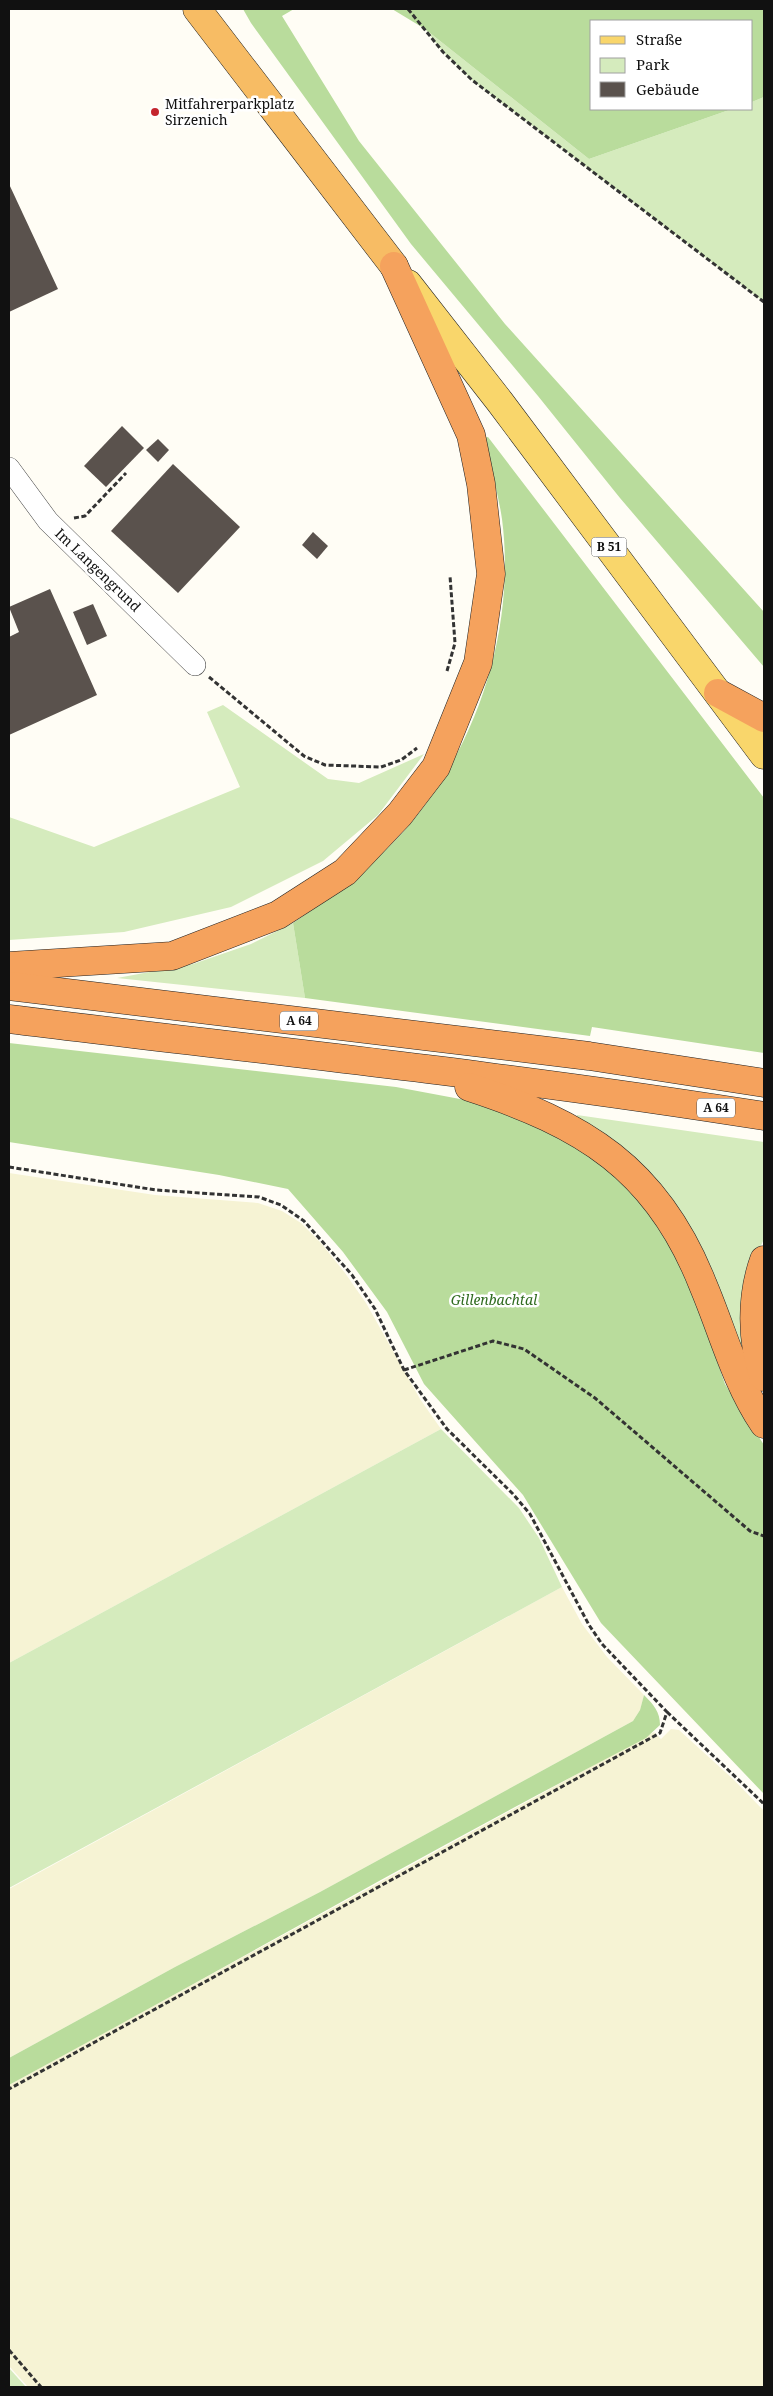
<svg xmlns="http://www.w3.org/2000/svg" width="773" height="2396" font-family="'Noto Serif',serif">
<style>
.farmland{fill:#f6f3d4}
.green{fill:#d5ebbd}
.forest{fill:#b9dc9c}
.building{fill:#5a524d}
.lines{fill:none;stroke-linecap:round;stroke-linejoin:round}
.minor-casing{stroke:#444;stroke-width:22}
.primary-casing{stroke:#222;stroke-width:29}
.trunk-casing{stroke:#222;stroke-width:29}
.motorway-casing{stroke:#222;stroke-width:29}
.path{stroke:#333;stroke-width:3;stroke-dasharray:5 2.5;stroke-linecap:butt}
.minor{stroke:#fff;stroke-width:21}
.primary{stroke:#f9d66b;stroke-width:28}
.trunk{stroke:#f7bc64;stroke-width:28}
.motorway{stroke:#f5a25d;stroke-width:28}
.poi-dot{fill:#c4262e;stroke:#fff;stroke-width:2}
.labels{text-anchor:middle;stroke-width:5;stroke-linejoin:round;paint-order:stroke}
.shield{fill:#fff;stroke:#585858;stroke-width:1}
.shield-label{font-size:12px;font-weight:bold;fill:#111}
.poi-label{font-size:14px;fill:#111;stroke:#fff;text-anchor:start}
.street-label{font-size:14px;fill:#111;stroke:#fff}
.park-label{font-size:14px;font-style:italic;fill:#2f6b1f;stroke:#fff}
</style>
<rect width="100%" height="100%" fill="#fffdf5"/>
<g class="farmland">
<polygon points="9,1173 155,1195 258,1203 282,1211 301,1223 321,1243 345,1273 366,1303 420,1399 441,1429 9,1663"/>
<polygon points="562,1587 582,1624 607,1657 644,1695 640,1710 633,1721 320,1892 175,1967 9,2058 9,1889"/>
<polygon points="671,1729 679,1730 734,1780 764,1811 764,2387 28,2387 9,2366 9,2085 654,1732 661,1739"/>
</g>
<g class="green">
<polygon points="425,29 589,159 732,109 752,109 752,102 764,97 764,302 472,80 443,52"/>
<polygon points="223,705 328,779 359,783 424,754 378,815 323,861 231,907 124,932 9,940 9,817 94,847 240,787 207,712"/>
<polygon points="293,923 305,998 117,978 193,964 251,944"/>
<polygon points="577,1115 764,1142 764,1239 757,1254 747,1349 736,1349 578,1120"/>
<polygon points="441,1429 519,1508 539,1538 562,1587 9,1888 9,1663"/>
<polygon points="9,2368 26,2387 9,2387"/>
</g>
<g class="forest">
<polygon points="243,9 294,9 282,16 359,141 505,324 764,612 764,667 620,498 538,396 411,244 251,23"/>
<polygon points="392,9 764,9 764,97 752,102 752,21 592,21 592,109 732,109 589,159 425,29"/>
<path d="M488,437L764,798V1053L592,1027L590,1036L305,998L293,923C342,890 390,853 425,805C484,725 515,618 502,519C498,492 490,465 483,438Z"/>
<polygon points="9,1043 396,1087 492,1105 554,1128 599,1160 647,1205 686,1272 725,1384 764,1445 764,1794 601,1623 523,1495 424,1384 387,1312 343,1252 288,1189 219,1175 9,1142"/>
<path d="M644,1695C654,1705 660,1712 660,1725L646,1738C431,1849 222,1970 9,2085V2058L175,1967L320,1892L633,1721L640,1710Z"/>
</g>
<g class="building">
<polygon points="9,184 58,289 9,312"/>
<polygon points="122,426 144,448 106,487 84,466"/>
<polygon points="158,439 169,450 158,462 146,450"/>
<polygon points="173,464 240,527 178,593 111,531"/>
<polygon points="313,532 328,546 317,559 302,545"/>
<polygon points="50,589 97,695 9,735 9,637 19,632 9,607"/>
<polygon points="93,604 107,636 87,645 73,612"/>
</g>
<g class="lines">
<g class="minor-casing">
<polyline id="minor" points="9,468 48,521 195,665"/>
</g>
<g class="primary-casing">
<polyline id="primary" points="408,284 500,402 764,755"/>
</g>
<g class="trunk-casing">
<polyline id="trunk" points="197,9 394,266"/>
</g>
<g class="motorway-casing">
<g id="motorway">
<polyline points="718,693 764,718"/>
<polyline points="9,966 172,956 278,915 345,872 400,814 436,767 478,663 491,574 481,484 471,435 394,266"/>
<polyline points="9,986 589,1056 764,1083"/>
<path d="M9,1019C261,1050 514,1076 764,1116"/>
<path d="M469,1087C583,1124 657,1168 703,1285C723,1332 735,1381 764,1424"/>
<path d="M764,1260C751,1296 751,1341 764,1377"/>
</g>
</g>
<g class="path">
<polyline points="408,9 443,52 472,80 764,302"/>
<polyline points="74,518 85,516 126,473"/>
<polyline points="447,671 455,643 450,576"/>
<polyline points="209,677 304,756 325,765 381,767 401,760 417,748"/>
<polyline points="9,1167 156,1190 259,1197 281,1205 304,1221 352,1275 375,1309 404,1370 447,1429 513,1494 530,1514 589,1625 602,1644 667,1712 660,1733 9,2089"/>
<polyline points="404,1370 493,1341 524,1349 595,1398 750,1531 764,1536"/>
<polyline points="667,1712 764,1804"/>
<polyline points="9,2350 41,2387"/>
</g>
<use href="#minor" class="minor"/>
<use href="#primary" class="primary"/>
<use href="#trunk" class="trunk"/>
<use href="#motorway" class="motorway"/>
</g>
<circle class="poi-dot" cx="155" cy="112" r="5"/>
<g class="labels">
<g class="shield">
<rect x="591.5" y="537.5" width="35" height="19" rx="4"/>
<rect x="280" y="1011.5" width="38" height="19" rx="4"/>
<rect x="697" y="1098.5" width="38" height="19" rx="4"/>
</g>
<g class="shield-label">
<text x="609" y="551">B 51</text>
<text x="299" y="1025">A 64</text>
<text x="716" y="1112">A 64</text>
</g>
<g class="poi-label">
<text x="165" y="109">Mitfahrerparkplatz<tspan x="165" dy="16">Sirzenich</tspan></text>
</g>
<g class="street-label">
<text transform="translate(98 570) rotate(44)" y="5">Im Langengrund</text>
</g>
<g class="park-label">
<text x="494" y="1305">Gillenbachtal</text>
</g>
</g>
<rect width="773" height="2396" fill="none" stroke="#111111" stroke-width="20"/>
<rect x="590" y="20" width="162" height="90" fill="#ffffff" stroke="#a0a0a0"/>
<rect x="600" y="36" width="25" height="8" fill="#f9d66b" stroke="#a0a0a0"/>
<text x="636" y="45" font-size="15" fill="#111111">Straße</text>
<rect x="600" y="58" width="25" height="15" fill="#d5ebbd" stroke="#a0a0a0"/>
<text x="636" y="70" font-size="15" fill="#111111">Park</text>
<rect x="600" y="82" width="25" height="15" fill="#5a524d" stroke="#a0a0a0"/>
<text x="636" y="95" font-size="15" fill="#111111">Gebäude</text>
</svg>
